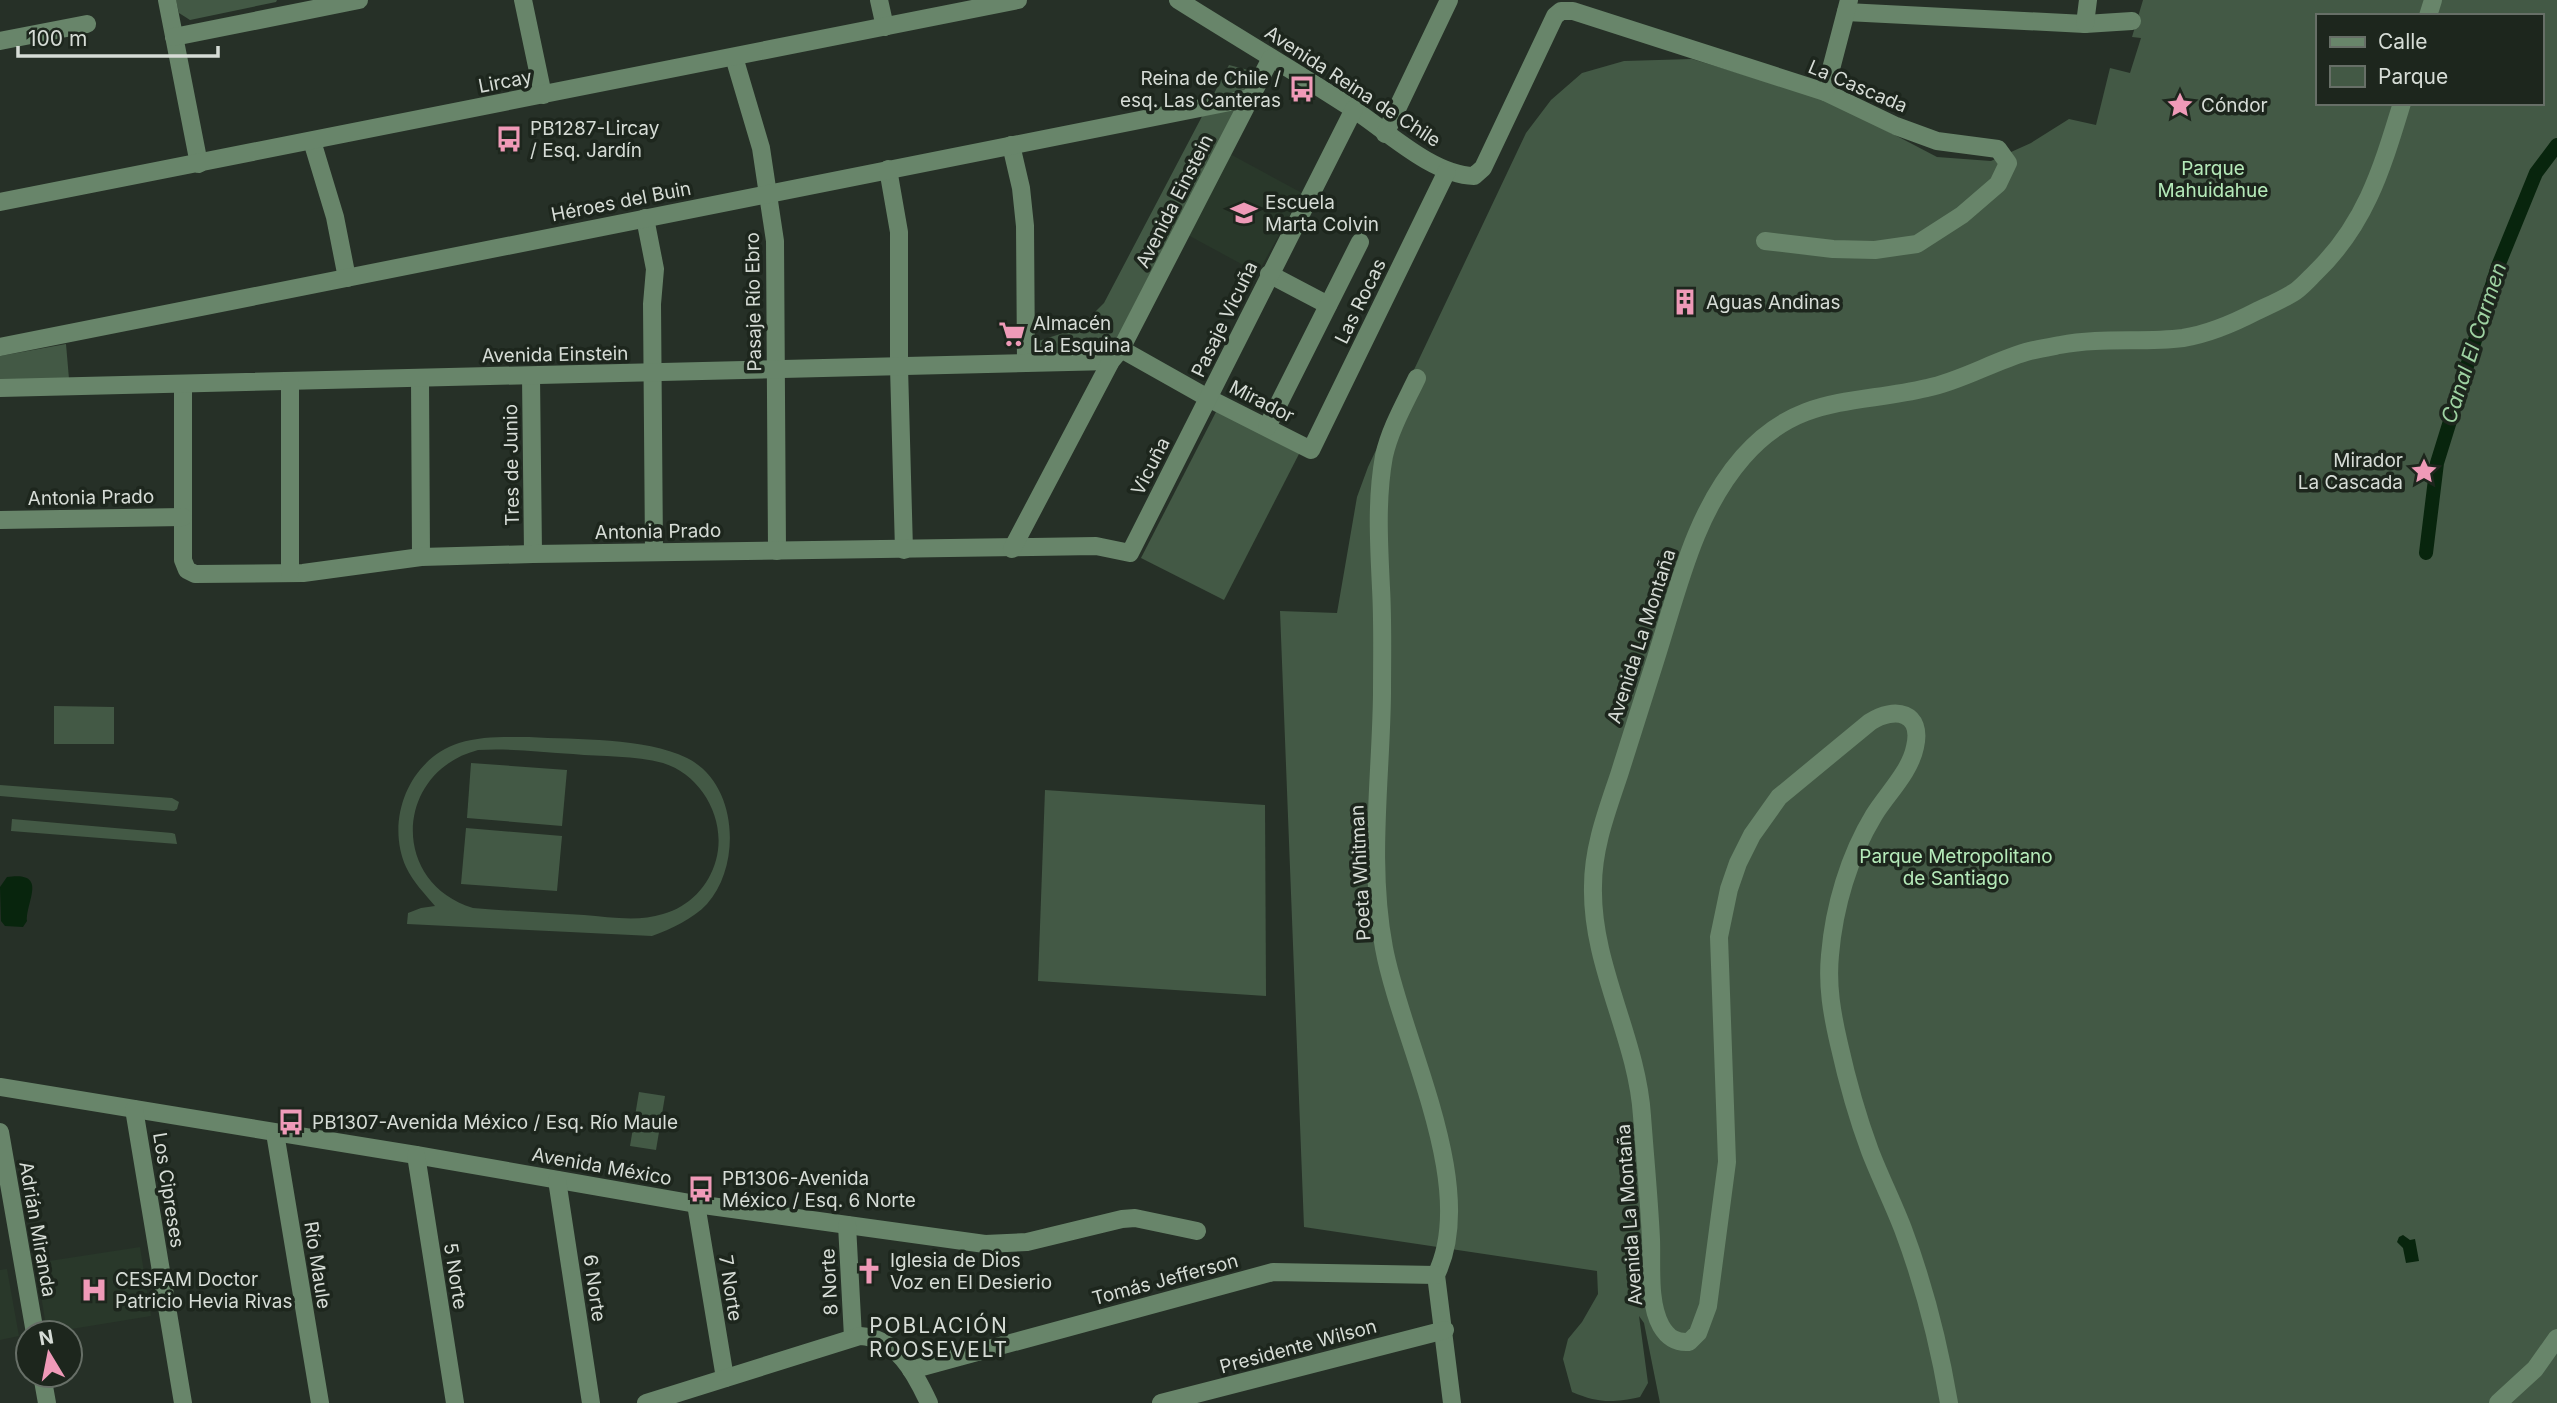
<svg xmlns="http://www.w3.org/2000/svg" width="2557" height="1403" font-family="Inter,sans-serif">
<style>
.built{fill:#29382a}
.green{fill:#435945;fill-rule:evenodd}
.water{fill:#08250d}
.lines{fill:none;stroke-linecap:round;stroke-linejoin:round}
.canal{stroke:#08250d;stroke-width:14}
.minor{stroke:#68856a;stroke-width:18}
.labels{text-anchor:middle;stroke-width:7;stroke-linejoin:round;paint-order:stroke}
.poi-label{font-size:19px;fill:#d6dcd6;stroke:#1d261d;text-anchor:start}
.street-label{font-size:19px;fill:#d6dcd6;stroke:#1d261d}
.park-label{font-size:19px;fill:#b5eab9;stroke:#1d261d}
.water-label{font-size:21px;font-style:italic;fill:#9ed2a2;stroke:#1d261d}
.neighbourhood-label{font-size:21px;letter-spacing:2px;fill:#d6dcd6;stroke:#1d261d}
</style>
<rect width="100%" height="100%" fill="#263027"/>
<g class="built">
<polygon points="1230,154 1302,193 1258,273 1186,234"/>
<polygon points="140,1247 151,1316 47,1333 36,1263"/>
<polygon points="7,1269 19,1336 0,1340 0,1270"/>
</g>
<g class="green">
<polygon points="176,0 277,0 276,2 190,20 179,13"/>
<path d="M2143,0H2557V1403H1660L1644,1323L1639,1316L1648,1383L1640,1397C1612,1403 1598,1403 1572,1392L1563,1359L1568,1339L1582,1322L1598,1294L1597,1271L1304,1227L1280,611L1337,613L1357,497L1368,467L1526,133L1551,100L1582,73L1624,61L1692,59L1830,101L1937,157L1991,161L2031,143L2069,119L2096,125L2110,68L2130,73L2141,38L2132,37ZM2317,16H2541V103H2317Z"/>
<polygon points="1229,65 1260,73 1113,346 1102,353 1032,356 1032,343 1079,328 1104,303"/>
<polygon points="66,344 69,379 0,381 0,356"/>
<polygon points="1217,410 1300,452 1224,600 1141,558"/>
<polygon points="54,706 114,707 114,744 54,744"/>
<path d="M529,737C577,740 644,737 687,758C738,783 742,865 707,904C693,919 671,929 652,936L407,924L408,913L421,908L435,906C425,894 413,882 406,867C385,820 409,759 459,743C481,736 505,737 529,737ZM478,750C509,748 541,752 573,754C602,757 635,755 663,763C702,775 727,820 716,860C709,886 689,907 663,914C638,922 610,917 584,915C547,913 510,911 473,908C390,883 394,772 478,750Z"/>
<polygon points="471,763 567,770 562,826 467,818"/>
<polygon points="0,785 172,798 179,802 177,809 174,811 0,796"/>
<polygon points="1045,790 1265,805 1266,996 1038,981"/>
<polygon points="12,819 172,833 175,834 177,844 11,831"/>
<polygon points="466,828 562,836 557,891 461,884"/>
<polygon points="639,1092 665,1096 656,1150 630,1146"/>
</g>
<g class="water">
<path d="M7,877C49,871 26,901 27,921L23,927L5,926L1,921L0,887Z"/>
<polygon points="2403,1235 2410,1240 2415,1239 2419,1261 2406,1263 2403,1248 2397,1242 2399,1237"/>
</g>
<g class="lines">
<polyline class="canal" points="2426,553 2437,463 2498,266 2536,173 2557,145"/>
<g class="minor">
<polyline points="167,0 199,164"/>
<polyline points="523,0 543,95"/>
<polyline points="879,0 885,27"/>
<path d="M1178,0C1235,36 1293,70 1350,107C1385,129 1431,175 1474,176L1483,168L1555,16L1561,11H1573L1825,92L1896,126L1937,141L1998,149L2008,163L1998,184L1962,215L1917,244L1875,250L1833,249L1765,241"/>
<polyline points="1846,12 2085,24 2132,21"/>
<polyline points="2428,16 2433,0"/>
<polyline points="2085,24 2088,0"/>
<polyline points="174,37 359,0"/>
<polyline points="0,41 87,24"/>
<polyline points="734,57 761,148 775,241 777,551"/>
<polyline points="1825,92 1849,0"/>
<polyline points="1385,134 1449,0"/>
<polyline points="312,141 335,217 347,278"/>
<polyline points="1011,145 1021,188 1025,226 1026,363"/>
<polyline points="888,169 899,232 899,367 904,550"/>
<polyline points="0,202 1018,0"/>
<polyline points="645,218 655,269 652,304 654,552"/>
<polyline points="1269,274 1328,305"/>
<polyline points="0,347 1250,98"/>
<polyline points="1121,349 1208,398 1311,450 1447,171"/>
<polyline points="531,376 533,554"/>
<path d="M1417,378C1405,403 1390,429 1384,456C1376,500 1379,545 1381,588C1383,623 1382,659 1382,694C1381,778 1368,864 1384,948C1401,1040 1480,1186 1436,1275L1452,1403"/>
<polyline points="420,379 421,557"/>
<polyline points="183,384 183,560 187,570 195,574 303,573 421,557 533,554 1096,546 1130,553 1354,109"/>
<polyline points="0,388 1111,361"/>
<polyline points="1267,427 1360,242"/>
<polyline points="0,520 183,517"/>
<polyline points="1012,549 1111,361 1121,349 1271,58"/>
<polyline points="290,573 290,382"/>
<polyline points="0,1087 416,1155 696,1204 985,1244 1027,1242 1122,1219 1135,1218 1197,1231"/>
<polyline points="134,1109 183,1403"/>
<polyline points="0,1132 35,1333"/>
<polyline points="275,1133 320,1403"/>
<polyline points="416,1155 455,1403"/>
<polyline points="557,1180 591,1403"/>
<polyline points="696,1204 725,1378"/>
<polyline points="847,1225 853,1337"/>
<polyline points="911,1370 1273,1272 1436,1275"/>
<polyline points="42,1375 47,1403"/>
<path d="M646,1403L860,1336C897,1338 915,1373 929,1403"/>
<polyline points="1161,1403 1445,1330"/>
<path d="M1949,1403C1939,1344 1924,1285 1903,1229C1893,1203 1880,1177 1870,1151C1857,1116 1847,1080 1839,1044C1832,1014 1827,986 1830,955C1834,907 1849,856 1874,815C1887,794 1910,772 1915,747C1923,712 1895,706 1870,722L1779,797L1752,835L1738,863L1729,889L1719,937L1727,1162L1708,1306L1698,1333L1689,1342C1676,1343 1668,1338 1661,1326C1648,1302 1652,1266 1651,1239C1649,1198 1645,1157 1642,1116C1637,1037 1591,966 1593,886C1593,847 1607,811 1619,775C1631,736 1644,697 1656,658C1678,589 1694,513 1743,457C1798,394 1854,405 1927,388C1961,381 1992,362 2026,352C2037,349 2049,347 2060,345C2102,337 2143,343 2183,338C2208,334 2234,323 2257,311C2270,305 2284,299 2296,291C2303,286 2309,279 2315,273C2366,224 2382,168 2402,103"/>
<polyline points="2498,1403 2535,1369 2557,1338"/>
</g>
</g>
<defs>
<g id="bus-bare" transform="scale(2.1)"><path d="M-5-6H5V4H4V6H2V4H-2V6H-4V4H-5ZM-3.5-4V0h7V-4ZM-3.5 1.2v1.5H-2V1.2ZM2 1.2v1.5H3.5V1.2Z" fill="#ef9ab8" stroke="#1d261d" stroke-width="2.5" paint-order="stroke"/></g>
<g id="sight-bare" transform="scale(2.1)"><path d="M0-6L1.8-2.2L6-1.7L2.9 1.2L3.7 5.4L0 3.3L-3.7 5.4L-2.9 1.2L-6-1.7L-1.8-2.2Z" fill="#ef9ab8" stroke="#1d261d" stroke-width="2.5" paint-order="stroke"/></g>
<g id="school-bare" transform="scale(2.1)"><path d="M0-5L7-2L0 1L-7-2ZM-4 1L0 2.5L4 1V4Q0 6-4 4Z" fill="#ef9ab8" stroke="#1d261d" stroke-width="2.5" paint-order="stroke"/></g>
<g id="building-bare" transform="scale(2.1)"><path d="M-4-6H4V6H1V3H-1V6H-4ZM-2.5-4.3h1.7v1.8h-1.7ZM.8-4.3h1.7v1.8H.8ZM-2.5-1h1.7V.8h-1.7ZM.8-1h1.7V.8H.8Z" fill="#ef9ab8" stroke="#1d261d" stroke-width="2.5" paint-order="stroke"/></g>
<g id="supermarket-bare" transform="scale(2.1)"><path d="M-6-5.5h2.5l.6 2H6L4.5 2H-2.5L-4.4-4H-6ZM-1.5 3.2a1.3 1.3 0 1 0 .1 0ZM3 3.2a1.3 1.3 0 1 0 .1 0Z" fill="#ef9ab8" stroke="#1d261d" stroke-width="2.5" paint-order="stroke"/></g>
<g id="church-bare" transform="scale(2.1)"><path d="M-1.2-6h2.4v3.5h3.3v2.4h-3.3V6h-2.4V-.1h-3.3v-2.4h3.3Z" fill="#ef9ab8" stroke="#1d261d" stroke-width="2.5" paint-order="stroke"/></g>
<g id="hospital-bare" transform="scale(2.1)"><path d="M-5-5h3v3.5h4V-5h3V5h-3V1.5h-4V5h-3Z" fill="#ef9ab8" stroke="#1d261d" stroke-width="2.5" paint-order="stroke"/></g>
</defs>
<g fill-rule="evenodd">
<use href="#bus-bare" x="1302" y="89"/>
<use href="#sight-bare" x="2180" y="105"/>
<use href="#bus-bare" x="509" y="139"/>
<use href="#school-bare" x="1244" y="213"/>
<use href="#building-bare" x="1685" y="302"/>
<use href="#supermarket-bare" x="1012" y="334"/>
<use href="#sight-bare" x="2424" y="471"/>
<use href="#bus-bare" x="291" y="1122"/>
<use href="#bus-bare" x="701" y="1189"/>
<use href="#church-bare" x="869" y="1271"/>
<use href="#hospital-bare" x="94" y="1290"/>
</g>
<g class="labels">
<g class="poi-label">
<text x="1281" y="85" text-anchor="end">Reina de Chile /<tspan x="1281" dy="22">esq. Las Canteras</tspan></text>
<text x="2201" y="112">Cóndor</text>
<text x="530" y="135">PB1287-Lircay<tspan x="530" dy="22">/ Esq. Jardín</tspan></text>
<text x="1265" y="209">Escuela<tspan x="1265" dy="22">Marta Colvin</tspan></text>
<text x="1706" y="309">Aguas Andinas</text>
<text x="1033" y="330">Almacén<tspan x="1033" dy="22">La Esquina</tspan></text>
<text x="2403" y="467" text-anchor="end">Mirador<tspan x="2403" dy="22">La Cascada</tspan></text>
<text x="312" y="1129">PB1307-Avenida México / Esq. Río Maule</text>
<text x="722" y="1185">PB1306-Avenida<tspan x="722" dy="22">México / Esq. 6 Norte</tspan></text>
<text x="890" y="1267">Iglesia de Dios<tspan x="890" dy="22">Voz en El Desierio</tspan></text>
<text x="115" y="1286">CESFAM Doctor<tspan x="115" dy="22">Patricio Hevia Rivas</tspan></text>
</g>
<g class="street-label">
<text transform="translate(505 81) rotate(-11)" y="7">Lircay</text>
<text transform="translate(1353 86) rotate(33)" y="7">Avenida Reina de Chile</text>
<text transform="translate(1858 86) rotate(23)" y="7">La Cascada</text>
<text transform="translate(621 201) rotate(-11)" y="7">Héroes del Buin</text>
<text transform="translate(1174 201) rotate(-63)" y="7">Avenida Einstein</text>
<text transform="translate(1360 301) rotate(-64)" y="7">Las Rocas</text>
<text transform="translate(753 302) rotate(-91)" y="7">Pasaje Río Ebro</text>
<text transform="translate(1224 319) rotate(-64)" y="7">Pasaje Vicuña</text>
<text transform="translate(555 354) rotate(-1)" y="7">Avenida Einstein</text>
<text transform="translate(1262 401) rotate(27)" y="7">Mirador</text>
<text transform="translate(511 465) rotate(-91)" y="7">Tres de Junio</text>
<text transform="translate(1150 466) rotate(-63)" y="7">Vicuña</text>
<text transform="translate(91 497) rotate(-1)" y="7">Antonia Prado</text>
<text transform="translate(658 531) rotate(-1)" y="7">Antonia Prado</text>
<text transform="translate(1641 636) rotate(-72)" y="7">Avenida La Montaña</text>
<text transform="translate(1360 873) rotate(-93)" y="7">Poeta Whitman</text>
<text transform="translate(602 1166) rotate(10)" y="7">Avenida México</text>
<text transform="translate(169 1190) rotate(81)" y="7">Los Cipreses</text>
<text transform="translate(1629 1215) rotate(-94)" y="7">Avenida La Montaña</text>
<text transform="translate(38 1229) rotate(80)" y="7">Adrián Miranda</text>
<text transform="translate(318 1265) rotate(81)" y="7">Río Maule</text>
<text transform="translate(456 1276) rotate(81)" y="7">5 Norte</text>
<text transform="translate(1165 1279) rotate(-15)" y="7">Tomás Jefferson</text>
<text transform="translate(829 1282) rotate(-93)" y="7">8 Norte</text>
<text transform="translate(595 1288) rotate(82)" y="7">6 Norte</text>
<text transform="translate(731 1288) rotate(81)" y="7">7 Norte</text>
<text transform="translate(1298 1346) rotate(-15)" y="7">Presidente Wilson</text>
</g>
<g class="park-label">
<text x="2213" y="175">Parque<tspan x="2213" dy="22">Mahuidahue</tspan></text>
<text x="1956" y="863">Parque Metropolitano<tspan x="1956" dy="22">de Santiago</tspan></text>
</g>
<g class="water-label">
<text transform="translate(2474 343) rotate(-72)" y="7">Canal El Carmen</text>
</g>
<g class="neighbourhood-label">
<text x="939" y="1333">POBLACIÓN<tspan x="939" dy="24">ROOSEVELT</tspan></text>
</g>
</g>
<rect x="2316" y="14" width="228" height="91" fill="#1d261d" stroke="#676f67" stroke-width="2"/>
<rect x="2330" y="37" width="35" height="10" fill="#68856a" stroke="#676f67" stroke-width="2"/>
<text x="2378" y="49" font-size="21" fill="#d6dcd6">Calle</text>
<rect x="2330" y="66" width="35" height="21" fill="#435945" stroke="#676f67" stroke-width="2"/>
<text x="2378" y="84" font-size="21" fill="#d6dcd6">Parque</text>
<g transform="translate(49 1354) rotate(350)"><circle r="33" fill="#1d261d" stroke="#676f67" stroke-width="2"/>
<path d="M0-5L12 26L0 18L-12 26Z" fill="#ef9ab8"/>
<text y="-10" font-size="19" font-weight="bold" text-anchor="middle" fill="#d6dcd6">N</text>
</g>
<path d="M18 46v10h200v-10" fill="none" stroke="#d6dcd6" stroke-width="3.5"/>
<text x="28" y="46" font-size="21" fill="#d6dcd6" stroke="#1d261d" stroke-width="5" paint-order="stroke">100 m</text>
</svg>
